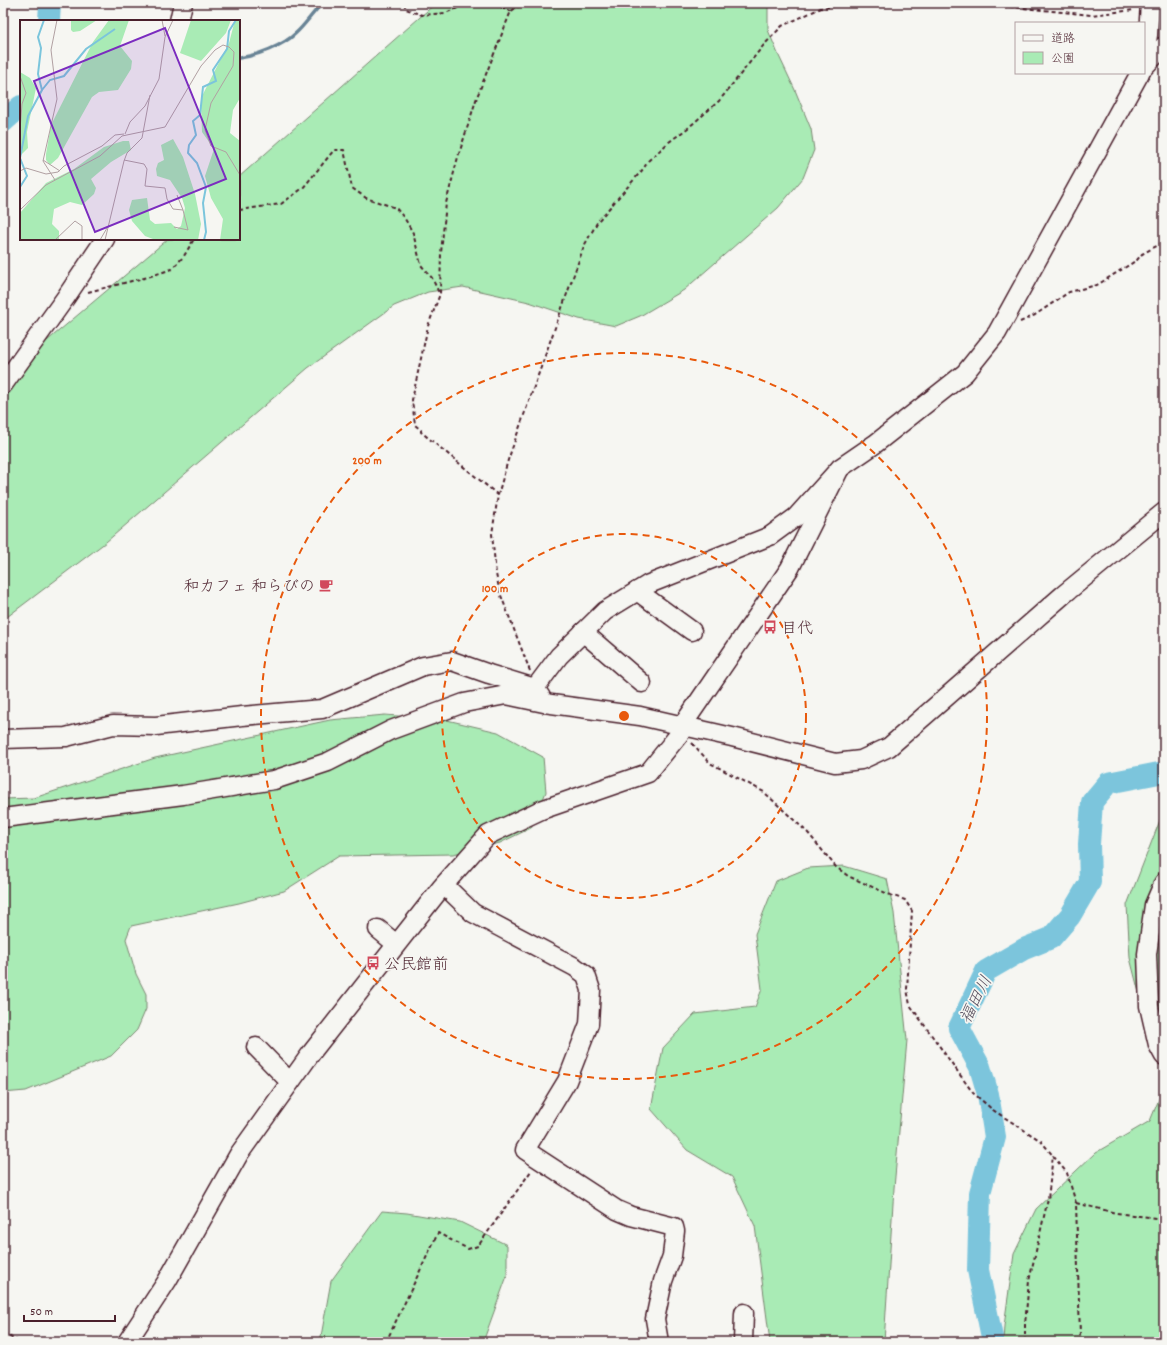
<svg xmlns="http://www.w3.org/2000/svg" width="1167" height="1345" font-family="Dekko,'Klee One',sans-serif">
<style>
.green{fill:#a9ebb5;stroke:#7a8570}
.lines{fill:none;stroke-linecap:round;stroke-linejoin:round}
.stream{stroke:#678395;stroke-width:3.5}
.river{stroke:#7bc5dc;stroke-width:22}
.minor-casing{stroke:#4a1f2b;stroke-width:21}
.path{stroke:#4a1f2b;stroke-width:2;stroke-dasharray:4 3;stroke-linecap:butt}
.minor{stroke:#f6f6f2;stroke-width:18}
.ring{fill:none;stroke:#e8590c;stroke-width:2;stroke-dasharray:7 5}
.labels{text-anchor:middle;stroke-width:3.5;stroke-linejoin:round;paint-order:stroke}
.poi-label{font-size:16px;fill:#4a1f2b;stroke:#f6f6f2;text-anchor:start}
.water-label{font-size:17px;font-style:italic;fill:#595160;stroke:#f6f6f2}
.inset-river{fill:none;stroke:#7bc5dc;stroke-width:2}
.inset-road{fill:none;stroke:#b1a0a2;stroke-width:1}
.view{fill:#7b2cbf;fill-opacity:0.15;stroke:#7b2cbf;stroke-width:2}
.inset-edge{fill:none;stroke:#4a1f2b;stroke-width:2}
.centre{fill:#e8590c;stroke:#f6f6f2;stroke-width:2}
.ring-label{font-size:12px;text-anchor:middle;font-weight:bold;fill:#e8590c;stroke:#f6f6f2;stroke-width:3.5;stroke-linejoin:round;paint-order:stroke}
</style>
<rect width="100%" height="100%" fill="#f6f6f2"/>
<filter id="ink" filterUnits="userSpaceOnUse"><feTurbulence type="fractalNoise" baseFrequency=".025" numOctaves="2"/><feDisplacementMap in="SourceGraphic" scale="8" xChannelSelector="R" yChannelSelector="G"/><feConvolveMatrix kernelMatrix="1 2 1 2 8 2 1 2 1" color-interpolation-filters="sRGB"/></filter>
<g filter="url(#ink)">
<g class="green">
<polygon points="436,3 768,3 768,30 778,54 795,90 811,129 814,150 803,178 778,208 684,290 640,316 616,326 579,319 529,302 463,287 428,292 394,306 308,368 106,542 3,620 3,378 168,239 239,239 239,177"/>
<polygon points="385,715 447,720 498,732 543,757 546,792 531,828 500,843 453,854 339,856 284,891 239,903 131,926 126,939 136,974 146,994 146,1009 137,1030 111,1056 26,1091 3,1093 3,799 34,798 155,758 330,720"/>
<polygon points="1164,810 1164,1071 1145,1016 1130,958 1127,905"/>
<polygon points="844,866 887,879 894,913 907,1040 894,1188 884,1342 770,1342 755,1226 732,1177 687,1150 651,1109 663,1048 695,1014 755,1007 762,989 755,934 776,881 808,868"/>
<polygon points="1164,1087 1164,1342 1003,1342 1004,1326 1014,1254 1036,1209 1095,1153 1150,1121"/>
<polygon points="382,1211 407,1213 460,1222 507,1245 507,1276 483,1342 320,1342 331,1281"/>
</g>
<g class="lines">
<path class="stream" d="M239,58C256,56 283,46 296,33C306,24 313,12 323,3"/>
<g class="river">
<polyline points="49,21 50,3"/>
<polyline points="3,122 21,106"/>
<polyline points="993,1342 978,1270 980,1193 995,1137 988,1094 980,1067 959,1028 986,971 1024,949 1051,938 1070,916 1090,882 1089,844 1092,802 1108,783 1164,772"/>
</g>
<g class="minor-casing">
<g id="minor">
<polyline points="179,21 183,3"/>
<polyline points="1144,59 1148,35 1150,3"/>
<polyline points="1144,67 1164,46"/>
<polyline points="3,385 66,297 105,239"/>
<polyline points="637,591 692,631"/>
<polyline points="583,632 642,683"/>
<polyline points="535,688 559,656 605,611 649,584 770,536 796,517 840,468 875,444 965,373 997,333 1140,73"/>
<polyline points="3,739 66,737 113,725 156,726 242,716 322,709 423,666 452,661 489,674 535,688 541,697"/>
<polyline points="3,818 183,795 274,780 328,762 391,730 464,703 506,695 544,703 640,716 732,737 835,763 861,760 889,747 1063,595 1164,512"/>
<polyline points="1164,882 1154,905 1147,954 1149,1006 1158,1045 1164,1056"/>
<polyline points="444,885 473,913 575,967 586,975 591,990 589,1024 567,1081 525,1150 617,1210 631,1216 674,1227 675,1231 672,1256 663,1281 655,1319 659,1342"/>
<polyline points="378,929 396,944"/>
<polyline points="256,1047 290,1082"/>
<polyline points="127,1342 167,1281 239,1154 312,1052 441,888 488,835 541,810 648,773 681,732 682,726 790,568 840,468"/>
<polyline points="743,1342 744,1313"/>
</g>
</g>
<g class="path">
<polyline points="404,3 406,9 422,15 445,13 468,4 492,4 511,11"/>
<polyline points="975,3 1091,15 1134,10"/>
<polyline points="239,210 281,204 303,188 334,150 344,150 352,188 366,198 396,208 405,219 413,233 421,265 432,278 439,293"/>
<polyline points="88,292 148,277 172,269 184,256 194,239"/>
<polyline points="1020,322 1035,315 1069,292 1097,285 1137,260 1142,254 1164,242"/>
<polyline points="498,495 421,432 421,430 415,425 412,400 428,326 440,294 441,253 446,203 458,157 477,97 511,11 524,3"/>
<polyline points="530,671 500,593 496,574 492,534 498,495 508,460 584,246 598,221 644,168 648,161 669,142 688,128 719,101 763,46 782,26 821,8 855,3"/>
<polyline points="692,743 710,763 764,792 808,833 836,867 848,876 888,894 905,900 912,911 907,989 910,1005 973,1093 993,1110 1041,1141 1067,1173 1076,1203 1080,1335 1083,1342"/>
<polyline points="1076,1203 1116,1213 1164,1219"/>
<polyline points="3,1333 19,1342"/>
<polyline points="386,1342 438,1233 468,1249 478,1246 531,1171"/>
<polyline points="1025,1342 1025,1324 1029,1281 1048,1199 1053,1155"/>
</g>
<use href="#minor" class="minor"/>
</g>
</g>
<g class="ring">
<circle cx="624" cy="716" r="182"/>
<circle cx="624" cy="716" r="363"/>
</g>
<defs>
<g id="cafe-bare" transform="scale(1.08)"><path d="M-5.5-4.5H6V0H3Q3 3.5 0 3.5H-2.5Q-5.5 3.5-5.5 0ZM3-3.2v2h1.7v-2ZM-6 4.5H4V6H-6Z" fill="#d1495b" stroke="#f6f6f2" stroke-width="2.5" paint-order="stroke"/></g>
<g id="bus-bare" transform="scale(1.08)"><path d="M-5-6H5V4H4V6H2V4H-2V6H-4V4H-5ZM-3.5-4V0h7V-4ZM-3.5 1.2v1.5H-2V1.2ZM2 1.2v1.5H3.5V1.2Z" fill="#d1495b" stroke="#f6f6f2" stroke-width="2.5" paint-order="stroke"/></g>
</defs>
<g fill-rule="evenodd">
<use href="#cafe-bare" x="326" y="585"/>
<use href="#bus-bare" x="770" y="627"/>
<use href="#bus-bare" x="373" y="963"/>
</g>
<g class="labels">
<g class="poi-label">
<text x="315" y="591" text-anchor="end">和カフェ 和らびの</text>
<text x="781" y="633">目代</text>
<text x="384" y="969">公民館前</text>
</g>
<g class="water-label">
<text transform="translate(975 999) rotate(-63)" y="6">福田川</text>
</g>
</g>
<g transform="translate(20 20)">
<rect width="220" height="220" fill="#f6f6f2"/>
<path d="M51,0H77L60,11L53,12L51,10ZM89,0H109L100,26L112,41L111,49L98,70L79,72L72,77L38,138L30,145L26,140V134L31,105L73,22ZM171,0H211L206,13L181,41L160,33ZM215,0H220V78L213,90L210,113L220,121V220H200L203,199L191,178L185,156L194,129L182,112L181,85L182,76L209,23ZM0,52L10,58L16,68L7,112L8,128L0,136ZM153,119L163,137L175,174L181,204L178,220L133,219L125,216L112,201L109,190L112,180L127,178L130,200L135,204L151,203L157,209L161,206L165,188L162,178L150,160L137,156L136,149L138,143L144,140L141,125ZM103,121H109L111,130L91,142L71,159L76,168L74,174L62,185L50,182L34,189L32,204L39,211V220H0V193L26,163L54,149L84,127Z" fill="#a9ebb5"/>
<path class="inset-river" d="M22,70L30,60L44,56L66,29L95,9M0,167L7,156L0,138L8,96L22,70L18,54L21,28L18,17L24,0M184,220L186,212L183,183L186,167L177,143L168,133L169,125L176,115L173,101L180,95L183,67L196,61L193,50L207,29L209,11L216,0"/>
<path class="inset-road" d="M142,0L145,16M0,56L6,73L2,84L0,110M105,114L110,102L125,86L139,59L145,17L153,0M23,140L40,151M104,140L124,144L127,149L125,166L145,168L147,179L153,189L163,190L157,175M0,151L6,148L26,154L38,152L44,146L82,126L95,115L104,114M35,160L23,141L37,79L31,30L37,0M0,190L26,165L80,136L102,116L145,107L181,46L195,30L203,25L209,27L214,32L213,46L191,83L185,110L191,126L206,132L220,155M154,207L168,210L163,190M35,220L55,201L62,206V220M80,220L87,208M85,220L104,141L107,133L122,118L130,75"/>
<path class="view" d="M145,8L206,159L75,212L14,61Z"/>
<rect width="220" height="220" class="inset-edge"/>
</g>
<circle cx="624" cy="716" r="6" class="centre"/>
<g class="ring-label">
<text x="367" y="464">200 m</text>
<text x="495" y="592">100 m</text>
</g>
<rect width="1167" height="1345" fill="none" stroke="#f6f6f2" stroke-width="16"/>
<rect x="8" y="8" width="1151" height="1329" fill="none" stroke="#4a1f2b" stroke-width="1.5" filter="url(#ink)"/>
<rect x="1015" y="22" width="130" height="52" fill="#f6f6f2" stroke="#b1a0a2"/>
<rect x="1023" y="35" width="20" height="6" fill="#f6f6f2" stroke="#b1a0a2"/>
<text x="1051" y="42" font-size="12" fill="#4a1f2b">道路</text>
<rect x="1023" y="52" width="20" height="12" fill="#a9ebb5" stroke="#b1a0a2"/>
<text x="1051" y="62" font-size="12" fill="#4a1f2b">公園</text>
<path d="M24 1315v6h91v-6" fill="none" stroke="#4a1f2b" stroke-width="2"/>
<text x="30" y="1315" font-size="12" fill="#4a1f2b" stroke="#f6f6f2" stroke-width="3" paint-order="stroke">50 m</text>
</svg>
